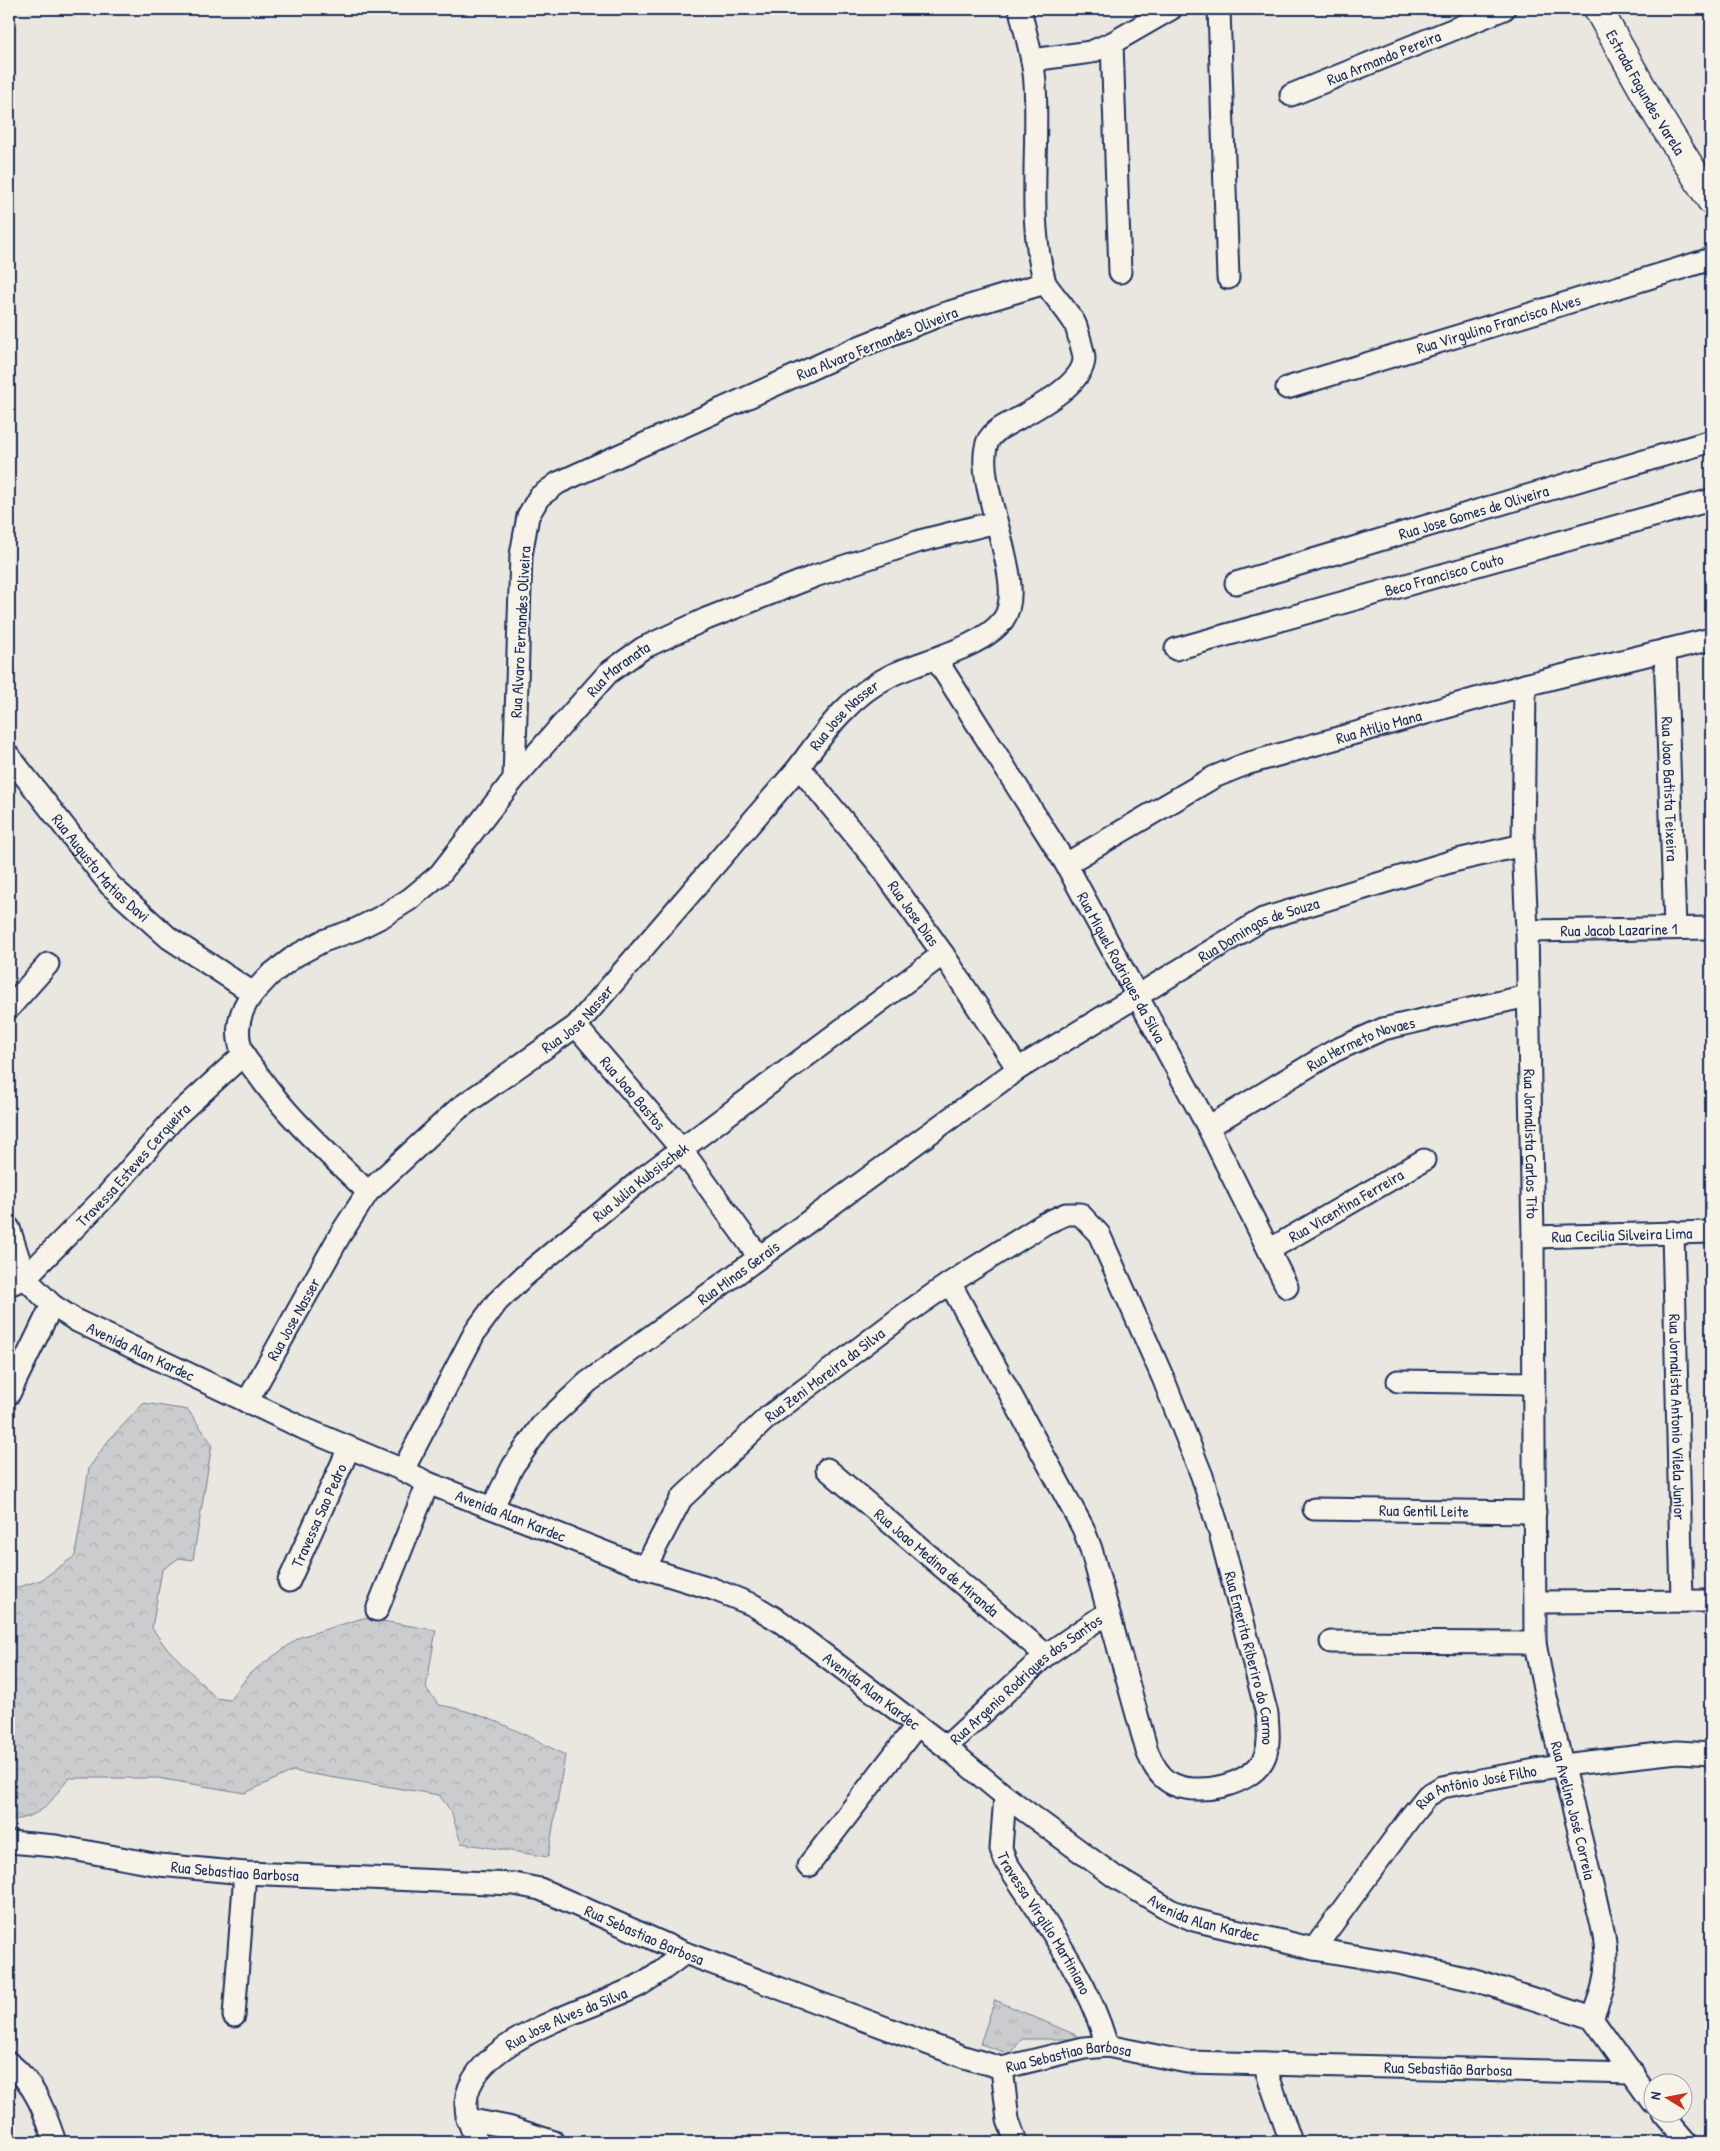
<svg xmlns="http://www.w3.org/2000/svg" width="1720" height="2151" font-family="'Patrick Hand',sans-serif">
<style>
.forest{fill:url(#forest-crowns);stroke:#737e96}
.park{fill:url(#park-tufts);stroke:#737e96}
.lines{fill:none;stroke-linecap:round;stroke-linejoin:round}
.minor-casing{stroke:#1b2f5e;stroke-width:25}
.tertiary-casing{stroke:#1b2f5e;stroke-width:31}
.minor{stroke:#f7f3e8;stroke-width:21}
.tertiary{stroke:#f7f3e8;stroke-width:28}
.labels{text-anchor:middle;stroke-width:4.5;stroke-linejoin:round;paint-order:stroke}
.street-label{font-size:16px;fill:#1b2f5e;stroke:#f7f3e8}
</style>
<defs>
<pattern id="forest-crowns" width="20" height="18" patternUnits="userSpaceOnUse" patternTransform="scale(1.25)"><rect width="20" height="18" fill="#cbcccd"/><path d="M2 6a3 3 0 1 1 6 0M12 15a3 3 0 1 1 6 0" fill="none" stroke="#aeb0b2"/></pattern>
<pattern id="park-tufts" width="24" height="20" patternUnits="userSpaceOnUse" patternTransform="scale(1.25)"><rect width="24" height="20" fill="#cbcccd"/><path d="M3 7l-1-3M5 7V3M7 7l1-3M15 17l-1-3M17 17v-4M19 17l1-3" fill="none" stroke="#aeb0b2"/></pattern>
</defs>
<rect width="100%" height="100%" fill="#eae7e0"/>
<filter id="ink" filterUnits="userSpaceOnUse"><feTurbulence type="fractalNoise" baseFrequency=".02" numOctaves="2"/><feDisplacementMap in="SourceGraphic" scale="10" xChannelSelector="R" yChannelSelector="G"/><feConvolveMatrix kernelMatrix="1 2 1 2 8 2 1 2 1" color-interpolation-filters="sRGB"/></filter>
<g filter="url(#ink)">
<path class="forest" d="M144,1403L188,1410L212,1444L193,1560L179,1558L162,1570L152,1628L164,1645L216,1698L230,1700L249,1674L300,1637L363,1618L436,1630L426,1688L439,1705C484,1712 524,1734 565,1755L548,1857L461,1843L451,1811L439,1795L293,1771L245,1793L157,1778H68C48,1806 44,1815 9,1821V1590L41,1580L75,1556L89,1468L108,1441Z"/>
<polygon class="park" points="995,2000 1085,2039 1021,2039 1011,2054 980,2044"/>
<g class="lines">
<g class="minor-casing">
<g id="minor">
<path d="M1020,9C1025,33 1034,59 1035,84C1039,150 1027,219 1045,283"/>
<polyline points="1219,9 1228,278"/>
<polyline points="1112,43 1120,272"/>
<polyline points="1032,60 1091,52 1112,43 1171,9"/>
<path id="s1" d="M1291,95L1504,9"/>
<path id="s2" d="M1287,388L1711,259"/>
<path id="s3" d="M1236,583L1711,441"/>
<path id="s4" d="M1176,649L1711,500"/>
<path id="s5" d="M1665,650L1675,927"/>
<path id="s6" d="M936,659L1066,864L1208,1127L1287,1287"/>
<path id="s7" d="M1525,685L1523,845L1527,931L1533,1237L1535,1643C1549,1723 1573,1801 1591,1881C1597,1907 1607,1936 1606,1963C1606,1983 1599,1999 1592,2018"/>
<path id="s8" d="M9,756L110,885L169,938L253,993L270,975L295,956L323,941L357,929L383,916L410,899L440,874L514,779L583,701L608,673L643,648L706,619L815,576L920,541L996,522"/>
<path id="s9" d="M799,767L878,863L943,954L1018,1069"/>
<path id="s10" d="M1066,864L1214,777L1246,764L1525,685L1711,639"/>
<path id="s11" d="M1527,931L1711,928"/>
<path d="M253,993C239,1011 234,1032 243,1054C247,1061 254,1069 259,1076C289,1119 330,1155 368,1192"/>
<polyline points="9,1008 48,964"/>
<path id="s12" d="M576,1026L682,1150L759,1257"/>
<path id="s13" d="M1208,1127L1334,1051L1383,1029L1527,996"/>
<path id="s14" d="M9,1228L25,1278L52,1305L77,1321L305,1429L403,1470L428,1483L645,1568L713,1589L753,1605L781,1622L946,1747L1005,1796L1115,1877L1170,1910L1194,1920L1314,1949L1403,1964L1478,1981L1592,2018L1652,2102"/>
<path id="s15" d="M1673,1232L1682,1601"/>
<path id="s16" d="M1533,1237L1711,1232"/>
<path id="s17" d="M1269,1250L1424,1160"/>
<path id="s18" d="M9,1285L25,1278L109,1193L176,1116L244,1054"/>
<polyline points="1398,1381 1533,1383"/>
<polyline points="9,1394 52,1305"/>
<path id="s19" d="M247,1402L340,1235L368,1192L458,1109L576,1026L799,767C825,731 850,695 892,675C923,660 982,648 1003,620C1029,584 976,492 986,447C988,434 1002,427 1012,422C1033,410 1083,385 1084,359C1084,353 1081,346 1080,340C1078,334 1077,327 1074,322C1065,308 1054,296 1045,283L943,314L859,347L558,483L539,497L528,516L521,555L514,779"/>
<path id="s20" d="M827,1469L1046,1655"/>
<path id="s21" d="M403,1470L475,1332L497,1302L523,1277L643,1178L943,954"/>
<path id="s22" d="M492,1508L513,1466L541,1426L588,1382L1018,1069L1263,919L1453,861L1523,845"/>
<path id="s23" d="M1314,1509L1535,1512"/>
<path id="s24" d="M645,1568L681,1499L768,1417L905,1314L950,1283L1044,1224L1066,1214H1080L1099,1234L1163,1378L1202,1476L1220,1533L1267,1714C1268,1729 1270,1742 1265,1756C1254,1786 1194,1798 1169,1782C1158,1775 1152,1763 1147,1751L1091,1549L1083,1528L950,1283"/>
<path id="s25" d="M289,1581L349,1448"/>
<polyline points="1536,1602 1711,1601"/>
<polyline points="377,1610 428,1483"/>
<polyline points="1331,1642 1535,1643"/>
<path id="s26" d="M946,1747L1046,1655L1107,1613"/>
<path id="s27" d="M1005,1796L1001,1849L1006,1862C1044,1921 1088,1978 1107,2046"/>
<path id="s28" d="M9,1842L56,1846L159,1865L245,1873L514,1884L540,1889L685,1953L964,2057L1002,2068L1084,2048L1107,2046L1187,2062L1633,2073"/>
<polyline points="808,1866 917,1725"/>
<path id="s29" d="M1314,1949L1411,1816L1427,1796L1442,1787L1563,1765L1677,1752L1711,1754"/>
<polyline points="234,2016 245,1873"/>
<path d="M9,2063C35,2083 45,2113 55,2142"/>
<polyline points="1264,2064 1291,2142"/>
<polyline points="1002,2068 1008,2120 1016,2142"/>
<polyline points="1661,2114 1685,2142"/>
<polyline points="467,2119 508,2127 554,2142"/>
<path id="s30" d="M477,2142C472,2129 465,2117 466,2102C471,2039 591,2010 638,1986C654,1977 670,1964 685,1953"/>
</g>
</g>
<g class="tertiary-casing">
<g id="tertiary">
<path id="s31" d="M1598,9L1658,116L1711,200"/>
</g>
</g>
<use href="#minor" class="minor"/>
<use href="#tertiary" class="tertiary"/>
</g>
</g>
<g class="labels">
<g class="street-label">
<text dy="6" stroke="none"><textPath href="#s1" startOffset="100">Rua Armando Pereira</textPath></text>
<text dy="6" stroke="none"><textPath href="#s31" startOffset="96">Estrada Fagundes Varela</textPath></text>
<text dy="6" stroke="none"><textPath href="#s2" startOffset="221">Rua Virgulino Francisco Alves</textPath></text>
<text transform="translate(877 343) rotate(-22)" y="6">Rua Alvaro Fernandes Oliveira</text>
<text dy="6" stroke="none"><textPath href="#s3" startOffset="248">Rua Jose Gomes de Oliveira</textPath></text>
<text dy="6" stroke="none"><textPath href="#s4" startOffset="278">Beco Francisco Couto</textPath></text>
<text transform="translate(520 632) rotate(-87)" y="6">Rua Alvaro Fernandes Oliveira</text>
<text dy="6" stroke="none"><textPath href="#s8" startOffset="840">Rua Maranata</textPath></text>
<text dy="6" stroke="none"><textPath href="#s19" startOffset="920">Rua Jose Nasser</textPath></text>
<text dy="6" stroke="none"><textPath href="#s10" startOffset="344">Rua Atilio Mana</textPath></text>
<text dy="6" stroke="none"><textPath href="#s5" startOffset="139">Rua Joao Batista Teixeira</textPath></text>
<text dy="6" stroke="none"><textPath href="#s8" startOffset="145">Rua Augusto Matias Davi</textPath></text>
<text dy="6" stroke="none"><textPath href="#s9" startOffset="186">Rua Jose Dias</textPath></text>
<text dy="6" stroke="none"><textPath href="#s11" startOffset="92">Rua Jacob Lazarine 1</textPath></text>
<text dy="6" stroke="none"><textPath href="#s22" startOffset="971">Rua Domingos de Souza</textPath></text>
<text dy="6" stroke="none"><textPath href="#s6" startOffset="360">Rua Miguel Rodrigues da Silva</textPath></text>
<text dy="6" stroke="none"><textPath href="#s19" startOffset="515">Rua Jose Nasser</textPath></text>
<text dy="6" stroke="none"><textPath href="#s13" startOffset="175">Rua Hermeto Novaes</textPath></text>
<text dy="6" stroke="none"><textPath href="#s12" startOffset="88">Rua Joao Bastos</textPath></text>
<text dy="6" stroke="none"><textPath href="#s7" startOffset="459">Rua Jornalista Carlos Tito</textPath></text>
<text dy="6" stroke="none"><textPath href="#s18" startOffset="174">Travessa Esteves Cerqueira</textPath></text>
<text dy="6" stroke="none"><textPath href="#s21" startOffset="380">Rua Julia Kubsischek</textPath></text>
<text dy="6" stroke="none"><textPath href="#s17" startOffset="89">Rua Vicentina Ferreira</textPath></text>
<text dy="6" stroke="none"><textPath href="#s16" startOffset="89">Rua Cecilia Silveira Lima</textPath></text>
<text dy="6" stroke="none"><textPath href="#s22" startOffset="346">Rua Minas Gerais</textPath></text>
<text dy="6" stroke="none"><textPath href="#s19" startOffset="95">Rua Jose Nasser</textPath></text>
<text dy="6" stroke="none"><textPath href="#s14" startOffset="191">Avenida Alan Kardec</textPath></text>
<text dy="6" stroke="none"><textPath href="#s24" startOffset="268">Rua Zeni Moreira da Silva</textPath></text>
<text dy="6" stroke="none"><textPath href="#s15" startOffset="185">Rua Jornalista Antonio Vilela Junior</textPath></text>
<text dy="6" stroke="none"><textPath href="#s23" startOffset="110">Rua Gentil Leite</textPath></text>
<text dy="6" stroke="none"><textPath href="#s25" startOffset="72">Travessa Sao Pedro</textPath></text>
<text dy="6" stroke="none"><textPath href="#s14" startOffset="596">Avenida Alan Kardec</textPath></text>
<text dy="6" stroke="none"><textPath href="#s20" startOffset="144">Rua Joao Medina de Miranda</textPath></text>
<text dy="6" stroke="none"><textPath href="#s24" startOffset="1052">Rua Emerita Riberiro do Carmo</textPath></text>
<text dy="6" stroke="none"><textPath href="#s26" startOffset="105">Rua Argenio Rodrigues dos Santos</textPath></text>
<text dy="6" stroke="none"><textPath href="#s14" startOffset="1001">Avenida Alan Kardec</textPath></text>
<text dy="6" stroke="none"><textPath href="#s29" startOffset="240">Rua Antônio José Filho</textPath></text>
<text dy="6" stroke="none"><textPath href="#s7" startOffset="1130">Rua Avelino José Correia</textPath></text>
<text dy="6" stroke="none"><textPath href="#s28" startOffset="228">Rua Sebastiao Barbosa</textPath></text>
<text dy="6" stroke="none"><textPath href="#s14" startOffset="1406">Avenida Alan Kardec</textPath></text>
<text dy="6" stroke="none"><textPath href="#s27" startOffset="139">Travessa Virgilio Martiniano</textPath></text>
<text dy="6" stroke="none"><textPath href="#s28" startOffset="648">Rua Sebastiao Barbosa</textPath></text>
<text dy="6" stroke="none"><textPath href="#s30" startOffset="179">Rua Jose Alves da Silva</textPath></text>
<text dy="6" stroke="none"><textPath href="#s28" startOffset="1098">Rua Sebastiao Barbosa</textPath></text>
<text dy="6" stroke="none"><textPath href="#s28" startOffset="1480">Rua Sebastião Barbosa</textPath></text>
</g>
</g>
<rect width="1720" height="2151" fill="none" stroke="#f7f3e8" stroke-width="30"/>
<rect x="15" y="15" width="1690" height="2121" fill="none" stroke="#1b2f5e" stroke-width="2" filter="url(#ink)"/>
<g transform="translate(1668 2098) rotate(280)"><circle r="24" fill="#f7f3e8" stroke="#9fa5b1"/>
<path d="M0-4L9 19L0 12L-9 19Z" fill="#c8321e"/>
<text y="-8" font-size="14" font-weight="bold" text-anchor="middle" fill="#1b2f5e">N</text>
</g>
</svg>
